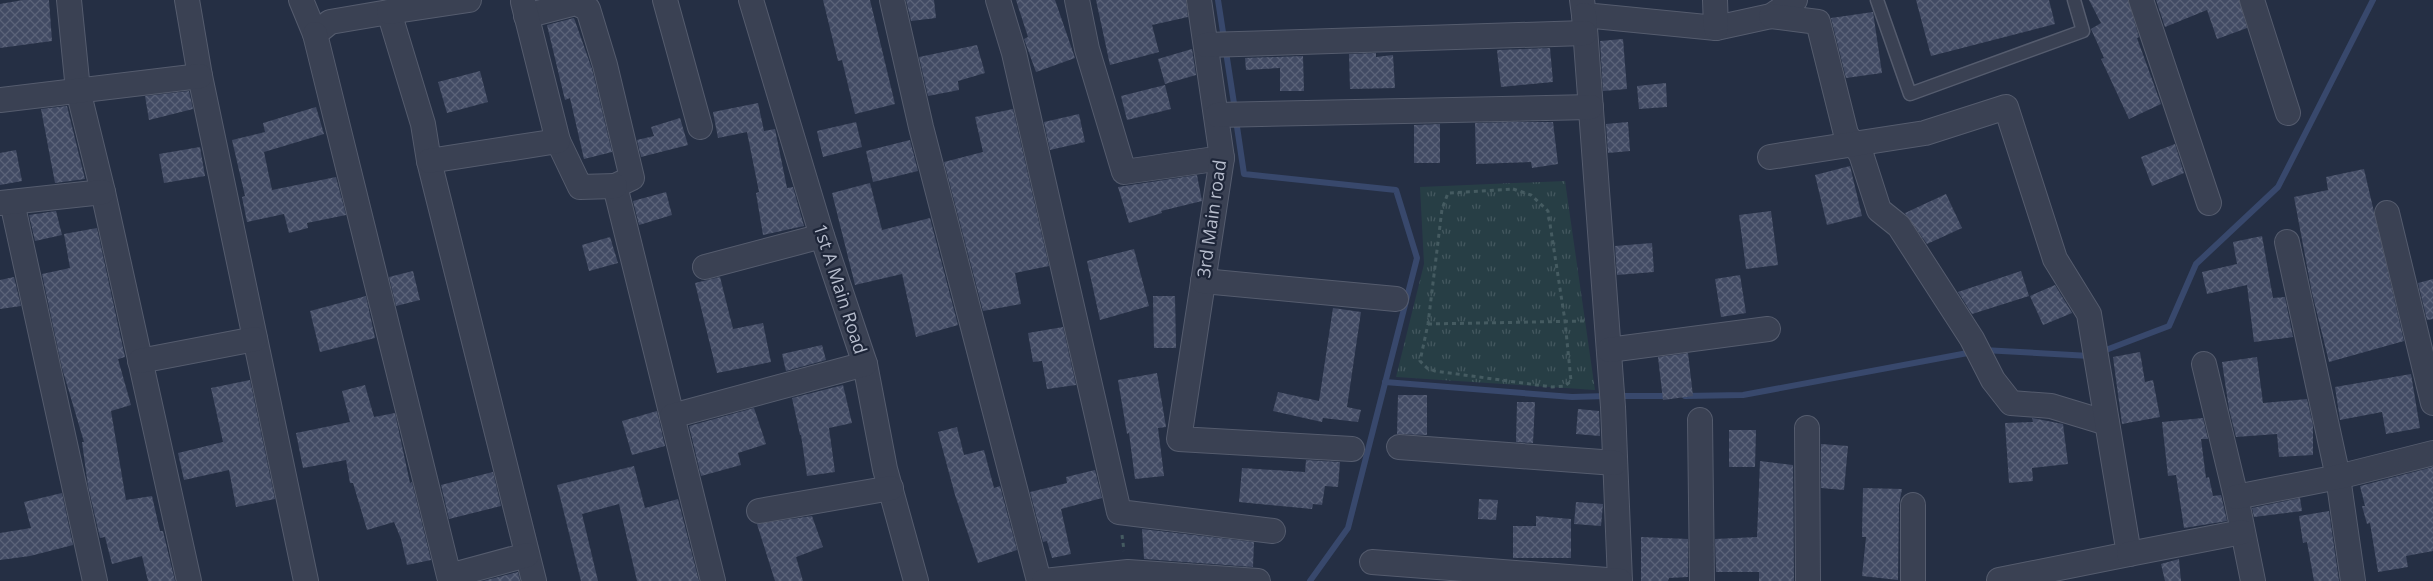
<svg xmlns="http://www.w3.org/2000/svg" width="2433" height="581" font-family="'Open Sans',sans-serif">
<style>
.park{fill:url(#park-tufts)}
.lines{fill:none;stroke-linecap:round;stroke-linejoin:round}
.stream{stroke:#38486c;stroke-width:6}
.building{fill:url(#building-cross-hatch)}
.service-casing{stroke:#555c6e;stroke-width:15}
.minor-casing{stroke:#555c6e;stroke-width:26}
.path{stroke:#455b61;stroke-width:3;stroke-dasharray:4 4;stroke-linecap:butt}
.service{stroke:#3a4153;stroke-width:12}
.minor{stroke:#3a4153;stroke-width:24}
.labels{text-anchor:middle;stroke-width:4.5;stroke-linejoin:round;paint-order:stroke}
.street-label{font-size:18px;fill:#b7bdcd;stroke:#1e2639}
</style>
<defs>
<pattern id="park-tufts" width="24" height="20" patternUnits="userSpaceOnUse" patternTransform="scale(1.25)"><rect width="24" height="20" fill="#273e45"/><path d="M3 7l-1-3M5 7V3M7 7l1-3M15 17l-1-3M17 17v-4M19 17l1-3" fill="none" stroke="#44585f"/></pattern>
<pattern id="building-cross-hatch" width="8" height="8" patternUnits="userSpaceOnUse" patternTransform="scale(1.25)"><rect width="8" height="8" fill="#424b64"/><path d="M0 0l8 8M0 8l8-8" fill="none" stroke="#5b6379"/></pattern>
</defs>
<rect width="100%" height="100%" fill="#252f44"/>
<polygon class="park" points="1565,181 1595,390 1396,377 1424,264 1420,187"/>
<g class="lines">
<g class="stream">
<polyline points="1218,0 1235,110"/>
<polyline points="1236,120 1244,174 1396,190 1417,258 1348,528 1310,581"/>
<polyline points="1983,350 2090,356 2169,326 2196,264 2278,187 2373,0"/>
<polyline points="1385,382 1572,397 1607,396"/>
<polyline points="1617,396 1670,396"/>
<polyline points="1685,396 1743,395 1973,352"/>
</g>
</g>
<g class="building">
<polygon points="23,0 49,0 52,41 0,48 0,4"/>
<polygon points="823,0 870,0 895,104 855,114 842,60 838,61"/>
<polygon points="906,0 934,0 936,18 911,21"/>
<polygon points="1016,0 1055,0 1075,58 1036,72 1024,39 1028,37"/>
<polygon points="1096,0 1186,0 1188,17 1152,25 1159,52 1110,65"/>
<polygon points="1916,0 2049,0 2055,24 1931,56"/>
<polygon points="2089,0 2128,0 2139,37 2137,38 2161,104 2129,119 2101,59 2104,58 2091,29 2101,23"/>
<polygon points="2156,0 2239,0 2247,28 2217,39 2207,10 2165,27"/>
<polygon points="1873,12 1882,73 1846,78 1831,18"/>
<polygon points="574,18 592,69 612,152 584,159 570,98 565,100 547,25"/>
<polygon points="1623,39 1627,89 1603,91 1600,41"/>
<polygon points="977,45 985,73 958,81 959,90 928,96 919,57"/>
<polygon points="1550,48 1553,82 1501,87 1497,50"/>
<polygon points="1192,49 1196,75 1165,84 1158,59"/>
<polygon points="1376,53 1376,57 1393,55 1395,88 1350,89 1349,54"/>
<polygon points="1303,56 1304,91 1280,91 1280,68 1246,70 1245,58"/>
<polygon points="480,71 488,102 447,113 438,82"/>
<polygon points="1666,83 1667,107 1639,109 1637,86"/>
<polygon points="1165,85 1171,109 1127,120 1121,96"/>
<polygon points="189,91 193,109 149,120 145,96"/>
<polygon points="758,103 764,131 775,129 787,188 793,187 804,226 763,235 756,193 759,192 747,132 718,138 713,112"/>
<polygon points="67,106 85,179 55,183 41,109"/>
<polygon points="316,107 324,134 264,152 272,190 336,177 346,215 307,223 308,228 289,233 284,214 247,222 242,197 245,196 232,140 265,132 263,123"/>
<polygon points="1013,109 1049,266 1015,273 1021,304 983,311 944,162 983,152 975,117"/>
<polygon points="1079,114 1085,142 1050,150 1044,122"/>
<polygon points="680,118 688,145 641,157 637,140 654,136 651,127"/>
<polygon points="856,122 862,147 823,157 817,131"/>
<polygon points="1514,122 1553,122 1558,164 1532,168 1531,162 1476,164 1475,123"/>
<polygon points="1628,122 1630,151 1608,153 1606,124"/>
<polygon points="1440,124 1440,163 1414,163 1414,125"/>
<polygon points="910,140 918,171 873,182 866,151"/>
<polygon points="2175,144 2184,173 2152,186 2141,157"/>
<polygon points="200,147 205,176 164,183 159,154"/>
<polygon points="16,150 22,181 0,185 0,153"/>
<polygon points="1850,166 1862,216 1827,225 1815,175"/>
<polygon points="2364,169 2404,341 2329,362 2312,293 2294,197 2328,190 2326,177"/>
<polygon points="1197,175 1202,201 1161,211 1162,213 1129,223 1118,187"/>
<polygon points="870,183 882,230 930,218 958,325 916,337 902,274 855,285 832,193"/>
<polygon points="666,192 672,215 639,225 633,201"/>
<polygon points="1946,194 1962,228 1927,244 1905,213"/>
<polygon points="56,211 62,235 35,241 29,215"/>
<polygon points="1771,211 1778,265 1746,269 1739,215"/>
<polygon points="97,228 125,357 118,359 131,405 111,411 126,500 152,496 160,531 163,531 175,581 148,581 142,556 112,564 105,537 100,538 88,486 82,442 84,442 62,368 42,274 70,268 64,234"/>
<polygon points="2262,236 2273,298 2285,297 2293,337 2254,342 2247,285 2207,294 2202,272 2237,264 2233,242"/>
<polygon points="610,237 618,263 589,271 582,245"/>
<polygon points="1652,243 1654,272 1617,275 1615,246"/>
<polygon points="1134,249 1149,306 1100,320 1087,261"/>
<polygon points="413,271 420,300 396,306 389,277"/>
<polygon points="2021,271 2029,296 1972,314 1958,292"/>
<polygon points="1740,275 1746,313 1721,317 1715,279"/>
<polygon points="14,277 21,306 0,309 0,280"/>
<polygon points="720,277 733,329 763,323 771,362 717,373 695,283"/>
<polygon points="2433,279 2433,319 2427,320 2418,283"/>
<polygon points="2055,285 2072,313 2043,325 2030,296"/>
<polygon points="366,296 375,338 320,352 310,311"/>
<polygon points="1153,296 1175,296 1176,348 1154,348"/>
<polygon points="1333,308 1361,312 1347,407 1361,410 1358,422 1323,418 1322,422 1273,411 1278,392 1319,401"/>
<polygon points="1063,327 1076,385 1047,389 1042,361 1033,362 1028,333"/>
<polygon points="822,345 826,360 786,371 782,354"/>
<polygon points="2140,352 2145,382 2153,380 2160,417 2122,424 2113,357"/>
<polygon points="1688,353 1693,396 1663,400 1658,357"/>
<polygon points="2257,357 2263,403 2307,399 2313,425 2313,455 2279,457 2277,434 2236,437 2229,409 2222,362"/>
<polygon points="1157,373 1166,427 1158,428 1164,476 1135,479 1129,433 1127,434 1118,380"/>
<polygon points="2411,374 2420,428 2386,434 2382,412 2340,420 2335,387"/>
<polygon points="250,380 275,499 236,507 229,470 184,480 178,453 223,442 211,388"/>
<polygon points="365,385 374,417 395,413 410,483 412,482 431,560 407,565 401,539 394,522 367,530 353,483 350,483 346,460 303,468 296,433 350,422 342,391"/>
<polygon points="843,385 852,423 829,428 835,472 807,476 801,435 800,435 792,398"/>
<polygon points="1398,395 1427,395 1427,435 1397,434"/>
<polygon points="1517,402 1535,402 1533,443 1516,442"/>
<polygon points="754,408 766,444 738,453 741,465 701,476 689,426"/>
<polygon points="1578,409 1599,411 1600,436 1576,434"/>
<polygon points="657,411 665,446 632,455 622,421"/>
<polygon points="2032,418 2063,424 2068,464 2032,468 2033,481 2009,483 2005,423 2033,422"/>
<polygon points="2203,418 2208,439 2201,439 2206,478 2209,477 2213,496 2221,495 2227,521 2184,528 2176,475 2168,476 2162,422"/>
<polygon points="957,427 964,455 984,450 994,488 1000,486 1017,550 978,563 955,495 938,432"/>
<polygon points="1729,430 1756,430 1755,467 1729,467"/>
<polygon points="1821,444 1848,446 1844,490 1821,488"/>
<polygon points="1306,460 1340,462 1338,487 1325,486 1322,505 1313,504 1312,509 1239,502 1242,468 1305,472"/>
<polygon points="1760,461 1793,465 1794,581 1759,581 1759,572 1716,572 1715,539 1757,537"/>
<polygon points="634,466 645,508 678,499 699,581 637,581 619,504 582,514 598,581 581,581 557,485"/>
<polygon points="2433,467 2433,551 2406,556 2408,567 2378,572 2370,523 2367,524 2362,506 2365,506 2360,486"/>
<polygon points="1095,470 1102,498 1061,509 1071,554 1052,558 1047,541 1043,542 1030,492 1067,483 1066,477"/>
<polygon points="493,472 501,506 449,519 441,485"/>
<polygon points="1863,488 1902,489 1899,505 1898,580 1862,576 1866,537 1862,537"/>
<polygon points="62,493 73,545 30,556 0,560 0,533 31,528 24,502"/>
<polygon points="2300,498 2302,511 2254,517 2252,508"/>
<polygon points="1479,499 1498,500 1496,520 1478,519"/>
<polygon points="1576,502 1603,504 1601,526 1574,524"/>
<polygon points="2329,511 2339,581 2314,581 2307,542 2303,543 2299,516"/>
<polygon points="812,516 823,547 796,557 803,581 775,581 757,524"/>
<polygon points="1536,516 1571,519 1571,558 1513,558 1513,526 1536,526"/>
<polygon points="1142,529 1254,542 1253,567 1144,559"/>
<polygon points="1641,537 1688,539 1688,577 1669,578 1668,581 1641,581"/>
<polygon points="2179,559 2181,581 2165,581 2161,564"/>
<polygon points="518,572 520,581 483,581"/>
</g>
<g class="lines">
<g class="service-casing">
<polyline id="service" points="1877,0 1910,94 2083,31 2074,0"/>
</g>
<g class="minor-casing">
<g id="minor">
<polyline points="69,0 78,90 103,192 189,581"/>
<polyline points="187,0 200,76 306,581"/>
<polyline points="301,0 315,34 330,22 389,12 423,124 429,161 534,581"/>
<polyline points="665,0 700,127"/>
<polyline points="751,0 822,236 865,364 885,469 916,581"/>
<polyline points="892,0 921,127 1039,581"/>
<polyline points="998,0 1014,53 1119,512 1273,531"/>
<polyline points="1077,0 1087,49 1124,172 1222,158"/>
<polyline points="1199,0 1222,158 1179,439 1352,449"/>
<polyline points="1582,0 1584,15 1716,28 1771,16 1795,0"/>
<polyline points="1715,0 1716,28"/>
<polyline points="2141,0 2209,203"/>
<polyline points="2252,0 2288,113"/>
<polyline points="389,12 469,0"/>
<polyline points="1584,15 1613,407 1620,581"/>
<polyline points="526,16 576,3 588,9 605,65 632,178 615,186 672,416"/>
<polyline points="1771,16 1818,22 1846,134 1861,154 1879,210 1899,226 1972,339 1993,380 2011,403 2051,406 2107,423"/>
<polyline points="315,34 449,576 527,555"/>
<polyline points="1206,45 1585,33"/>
<polyline points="0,100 200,76"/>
<polyline points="1217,115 1591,107"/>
<polyline points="558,141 580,187 615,186"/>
<polyline points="1770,157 1925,133 2006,107 2055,259 2089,314 2129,554 1999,580"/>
<polyline points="429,161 558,141 523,2"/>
<polyline points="12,202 95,581"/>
<polyline points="0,203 103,192"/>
<polyline points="2387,213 2433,403"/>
<polyline points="2287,242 2338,477 2353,581"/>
<polyline points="705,267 822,236"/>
<polyline points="1203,281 1396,299"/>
<polyline points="1609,350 1768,329"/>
<polyline points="140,361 255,339"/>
<polyline points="2204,364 2236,497 2253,581"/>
<polyline points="1700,420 1702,581"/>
<polyline points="1807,428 1808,581"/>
<polyline points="1399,447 1615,463"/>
<polyline points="2236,497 2338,477 2433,453"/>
<polyline points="1913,505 1913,581"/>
<polyline points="759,511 891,488"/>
<polyline points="2129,554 2242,532"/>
<polyline points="1372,562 1620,581"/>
<polyline points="713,581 672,416 865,364"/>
<polyline points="1044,581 1128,572 1258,581"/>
</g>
</g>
<g class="path">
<polygon points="1513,189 1531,195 1548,211 1565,321 1571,381 1565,386 1552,387 1435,371 1427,368 1420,361 1428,324 1442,209 1448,193"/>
<polyline points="1428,324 1586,321"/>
<polyline points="1122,535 1124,551"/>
</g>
<use href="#service" class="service"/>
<use href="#minor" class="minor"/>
</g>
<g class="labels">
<g class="street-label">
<text transform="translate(1212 219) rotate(-82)" y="6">3rd Main road</text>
<text transform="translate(840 289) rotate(72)" y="6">1st A Main Road</text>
</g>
</g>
</svg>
